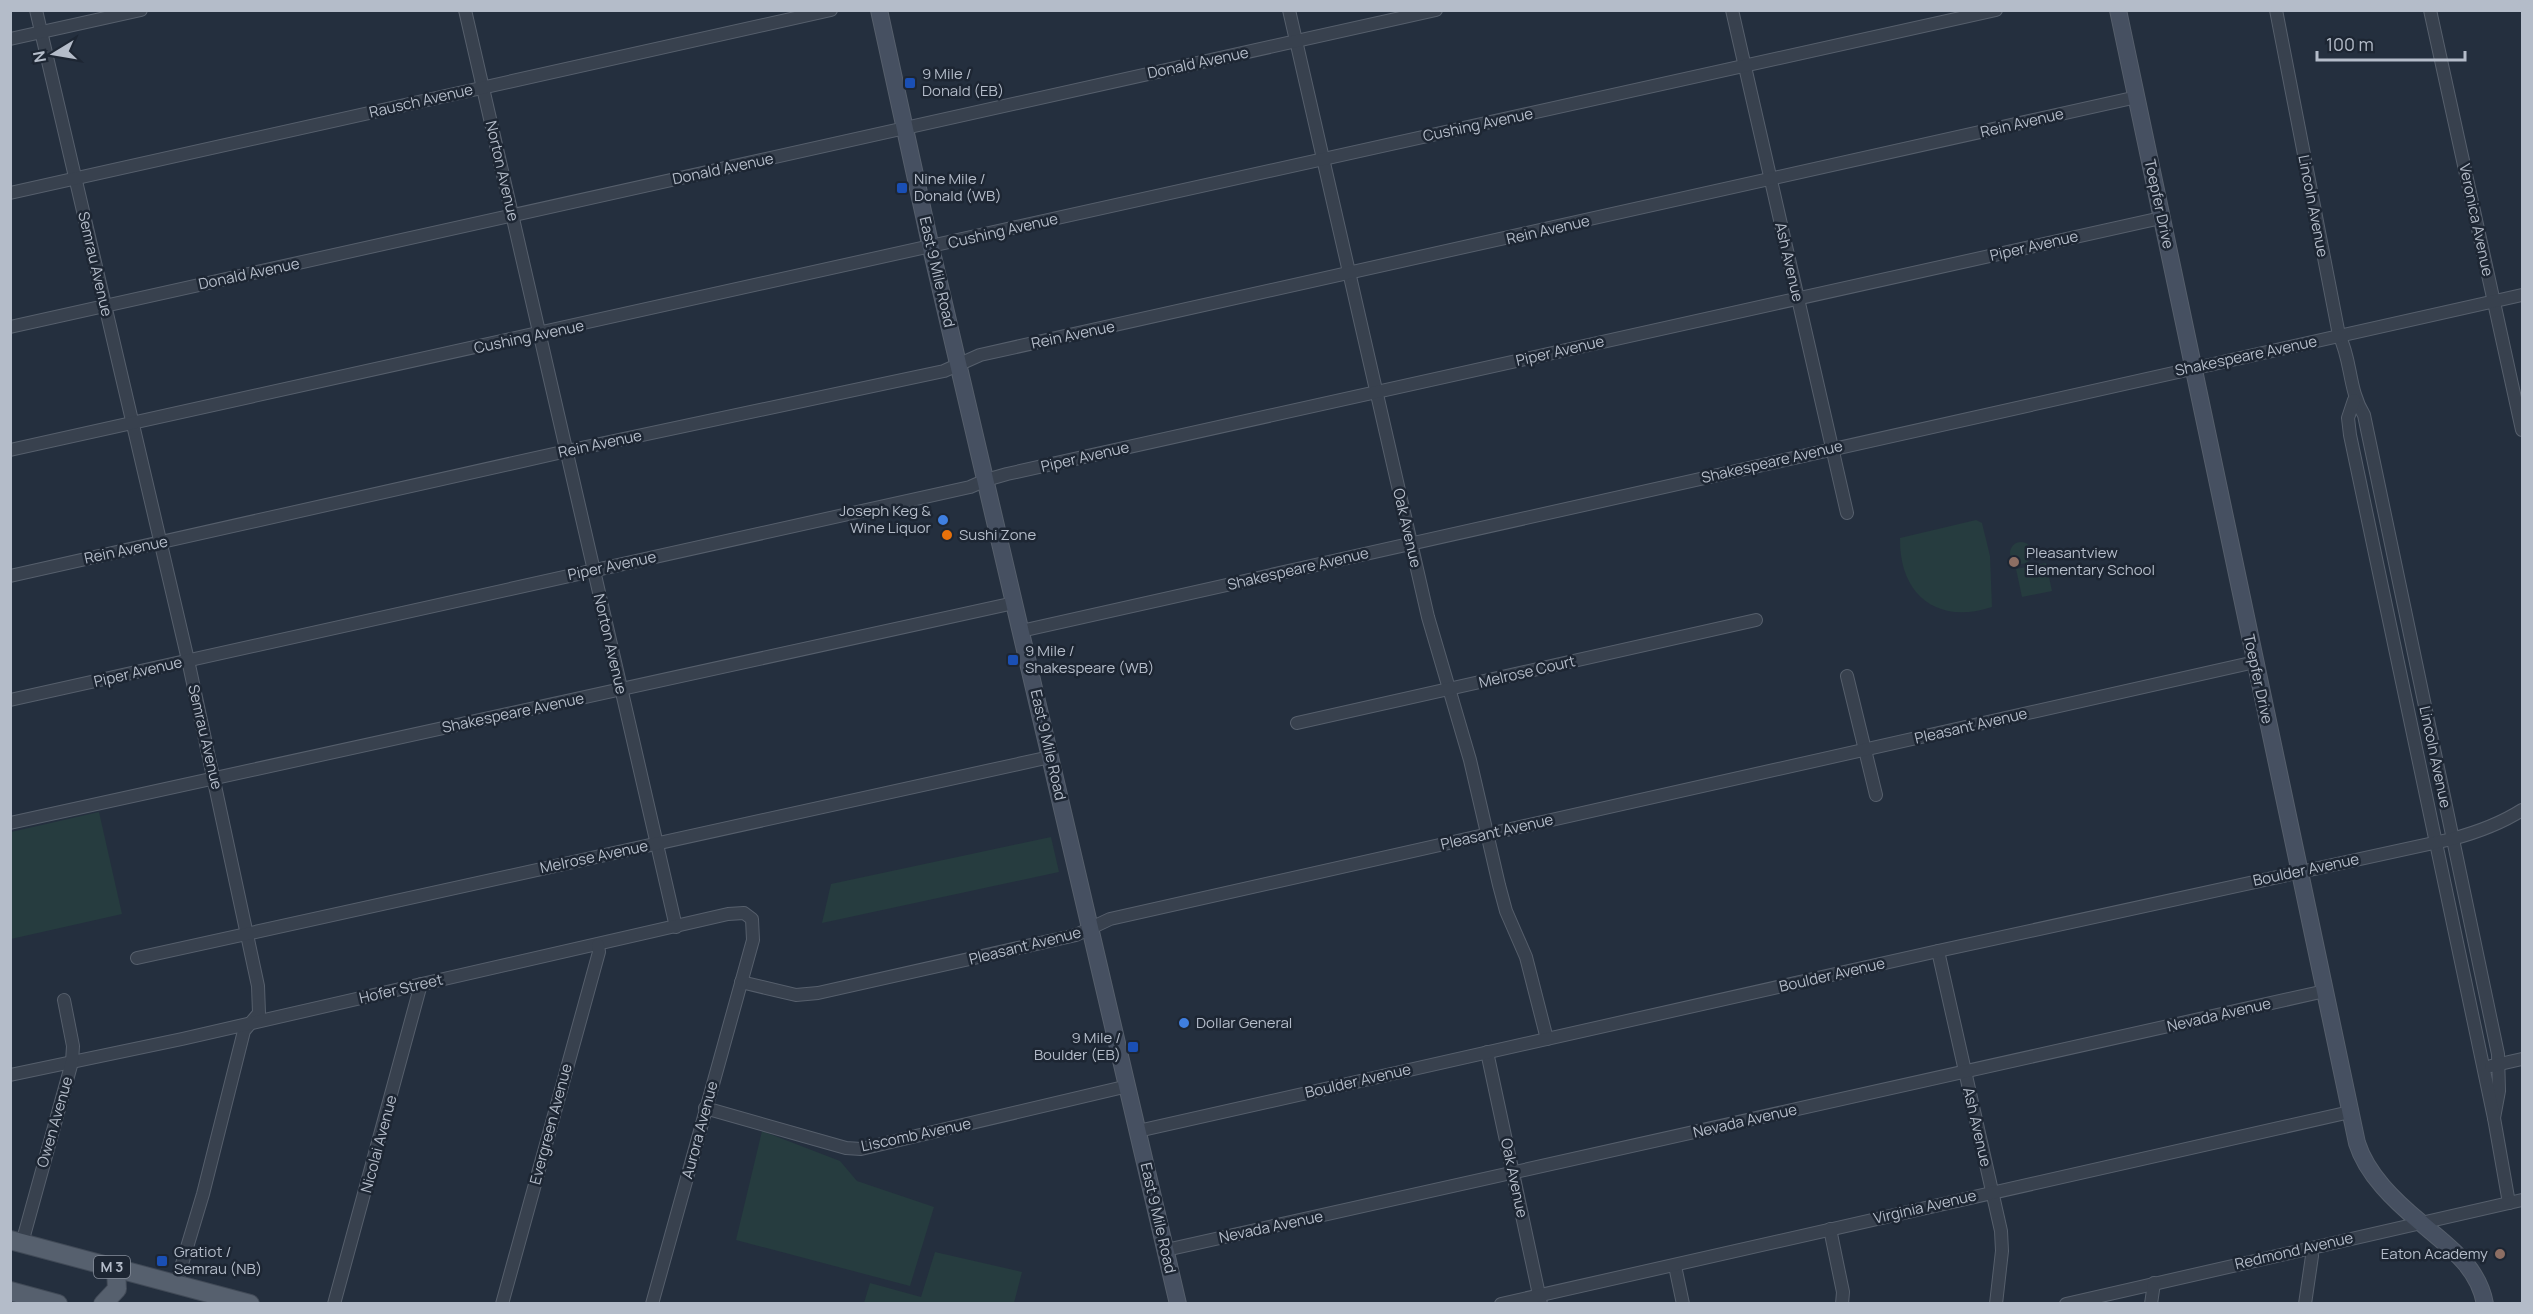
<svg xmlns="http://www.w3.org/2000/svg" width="2533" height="1314" font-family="Manrope,sans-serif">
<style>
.green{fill:#263c3f}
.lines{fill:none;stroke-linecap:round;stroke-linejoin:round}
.street-casing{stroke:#565f6c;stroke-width:14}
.secondary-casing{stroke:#565f6c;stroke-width:18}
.primary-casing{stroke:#414a57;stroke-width:20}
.street{stroke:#38414e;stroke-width:12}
.secondary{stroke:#465061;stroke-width:16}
.primary{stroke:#56606e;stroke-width:18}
.transit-dot{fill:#1a4fb4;stroke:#1d2633;stroke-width:2}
.shop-dot{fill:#3f7fe0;stroke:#1d2633;stroke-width:2}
.food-dot{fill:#e8710a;stroke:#1d2633;stroke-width:2}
.education-dot{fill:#8d6e63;stroke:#1d2633;stroke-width:2}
.labels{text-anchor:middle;stroke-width:5;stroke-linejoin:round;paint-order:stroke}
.shield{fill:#1d2633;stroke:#878f9c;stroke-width:1.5}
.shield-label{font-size:14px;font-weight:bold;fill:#b4bcc9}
.street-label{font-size:15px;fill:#b4bcc9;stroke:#1d2633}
.poi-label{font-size:15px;fill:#b4bcc9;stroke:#1d2633;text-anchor:start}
</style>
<rect width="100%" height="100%" fill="#242f3e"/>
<g class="green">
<path d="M1976,520L1982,523L1990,556L1992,607C1937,625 1899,595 1900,538Z"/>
<circle cx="2021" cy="553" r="11"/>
<polygon points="2046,563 2052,591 2022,597 2016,569"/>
<polygon points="99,812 122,914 11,939 11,832"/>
<polygon points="1051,837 1059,872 822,923 831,884"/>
<polygon points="762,1131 840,1161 857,1181 934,1207 910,1286 736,1240"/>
<polygon points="935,1252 1022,1272 1014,1303 864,1303 870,1283 921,1297"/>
</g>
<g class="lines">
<g class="street-casing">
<g id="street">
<polyline points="36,10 188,660 258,986 259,1013 244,1031 203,1194 176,1284"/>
<polyline points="465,10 676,927"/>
<polyline points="1289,10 1428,617 1470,760 1499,885 1506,911 1526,957 1547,1039"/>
<polyline points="1732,10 1847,513"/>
<path d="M2276,10L2339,335C2352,361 2348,389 2364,415L2498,1054L2499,1091L2494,1118"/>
<polyline points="2430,10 2522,430"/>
<polyline points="10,39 141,10"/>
<polyline points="10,193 831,10"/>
<polyline points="10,327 1436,10"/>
<polyline points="2354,400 2348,418 2350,435 2494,1118 2509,1203"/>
<polyline points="10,450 1996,10"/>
<polyline points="10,576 567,451 944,371 980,355 2137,97"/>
<polyline points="1021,631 2522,295"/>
<polyline points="1847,676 1876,795"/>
<polyline points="10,700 970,487 986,480 1007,474 2161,218"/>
<polyline points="1297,723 1756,620"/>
<polyline points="10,823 1014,603"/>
<polyline points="1938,951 2001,1231 2002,1251 1996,1304"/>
<polyline points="137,958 1050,757"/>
<polyline points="741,982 796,995 818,993 1076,935 1110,919 2255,662"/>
<polyline points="1487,1052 1541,1304"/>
<polyline points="2491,1066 2522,1059"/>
<polyline points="10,1075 182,1039 728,914 744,913 752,919 753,940 652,1304"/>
<polyline points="705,1108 846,1148 861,1149 1128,1086"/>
<path d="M1138,1131L1938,951L2452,839C2478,832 2500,824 2522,810"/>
<polyline points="1830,1229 1843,1292 1842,1304"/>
<polyline points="22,1243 72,1062 73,1046 64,1000"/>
<polyline points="1166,1250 2325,991"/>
<polyline points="1675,1266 1683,1304"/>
<polyline points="334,1304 421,984"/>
<polyline points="502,1304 599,952 598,945"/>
<polyline points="1501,1304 2350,1112"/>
<polyline points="2066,1304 2522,1200"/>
<polyline points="2151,1304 2154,1283"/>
<polyline points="2305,1304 2312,1256 2310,1248"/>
</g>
</g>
<g class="secondary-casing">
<g id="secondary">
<polyline points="879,10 931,248 1178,1304"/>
<path d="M2118,10L2357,1143C2367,1175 2395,1201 2420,1222C2447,1246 2478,1265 2485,1304"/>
</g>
</g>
<g class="primary-casing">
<g id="primary">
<polyline points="10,1240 250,1304"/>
<polyline points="10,1291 58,1304"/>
<polyline points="103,1304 117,1289 116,1268"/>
</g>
</g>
<use href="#street" class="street"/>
<use href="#secondary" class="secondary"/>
<use href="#primary" class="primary"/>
</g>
<g class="transit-dot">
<rect x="904" y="77" width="12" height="12" rx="3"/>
<rect x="896" y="182" width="12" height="12" rx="3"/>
<rect x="1007" y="654" width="12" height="12" rx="3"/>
<rect x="1127" y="1041" width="12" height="12" rx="3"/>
<rect x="156" y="1255" width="12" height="12" rx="3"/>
</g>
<g class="shop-dot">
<circle cx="943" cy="520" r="6"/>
<circle cx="1184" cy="1023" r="6"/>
</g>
<circle class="food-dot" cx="947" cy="535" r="6"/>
<g class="education-dot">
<circle cx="2014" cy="562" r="6"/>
<circle cx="2500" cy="1254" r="6"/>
</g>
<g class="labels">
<rect class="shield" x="94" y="1256" width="36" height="22" rx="4.5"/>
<g class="shield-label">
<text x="112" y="1272">M 3</text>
</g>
<g class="street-label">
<text transform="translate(1198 63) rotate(-12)" y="5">Donald Avenue</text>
<text transform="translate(421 101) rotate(-13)" y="5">Rausch Avenue</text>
<text transform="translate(2022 123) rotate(-13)" y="5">Rein Avenue</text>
<text transform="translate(1478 125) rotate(-12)" y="5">Cushing Avenue</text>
<text transform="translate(723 169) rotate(-12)" y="5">Donald Avenue</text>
<text transform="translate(502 171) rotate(77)" y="5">Norton Avenue</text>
<text transform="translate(2159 204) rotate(78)" y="5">Toepfer Drive</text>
<text transform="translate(2313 206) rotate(79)" y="5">Lincoln Avenue</text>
<text transform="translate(2476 220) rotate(78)" y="5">Veronica Avenue</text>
<text transform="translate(1548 230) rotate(-13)" y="5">Rein Avenue</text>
<text transform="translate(1003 231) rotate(-13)" y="5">Cushing Avenue</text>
<text transform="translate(2034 246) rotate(-13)" y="5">Piper Avenue</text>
<text transform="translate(1789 262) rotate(77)" y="5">Ash Avenue</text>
<text transform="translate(95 264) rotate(77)" y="5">Semrau Avenue</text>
<text transform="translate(937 272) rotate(77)" y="5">East 9 Mile Road</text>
<text transform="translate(249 274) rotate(-12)" y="5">Donald Avenue</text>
<text transform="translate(1073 335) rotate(-12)" y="5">Rein Avenue</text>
<text transform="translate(529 337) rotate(-12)" y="5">Cushing Avenue</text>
<text transform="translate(1560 351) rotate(-13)" y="5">Piper Avenue</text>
<text transform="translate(2246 356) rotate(-12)" y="5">Shakespeare Avenue</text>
<text transform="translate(600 444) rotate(-12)" y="5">Rein Avenue</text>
<text transform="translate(1085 457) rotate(-13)" y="5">Piper Avenue</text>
<text transform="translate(1772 462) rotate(-13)" y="5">Shakespeare Avenue</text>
<text transform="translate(1407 528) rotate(77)" y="5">Oak Avenue</text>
<text transform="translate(126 550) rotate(-12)" y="5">Rein Avenue</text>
<text transform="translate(612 566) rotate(-12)" y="5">Piper Avenue</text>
<text transform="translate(1298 569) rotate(-13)" y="5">Shakespeare Avenue</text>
<text transform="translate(610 644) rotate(77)" y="5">Norton Avenue</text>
<text transform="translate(138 672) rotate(-13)" y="5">Piper Avenue</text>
<text transform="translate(1527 672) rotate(-13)" y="5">Melrose Court</text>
<text transform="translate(2258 679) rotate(78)" y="5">Toepfer Drive</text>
<text transform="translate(513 713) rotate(-12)" y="5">Shakespeare Avenue</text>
<text transform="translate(1971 726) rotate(-13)" y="5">Pleasant Avenue</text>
<text transform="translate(205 737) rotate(77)" y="5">Semrau Avenue</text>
<text transform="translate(1048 745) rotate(77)" y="5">East 9 Mile Road</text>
<text transform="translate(2435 757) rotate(78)" y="5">Lincoln Avenue</text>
<text transform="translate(1497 832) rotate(-13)" y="5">Pleasant Avenue</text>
<text transform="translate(594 857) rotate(-12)" y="5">Melrose Avenue</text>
<text transform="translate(2306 870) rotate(-12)" y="5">Boulder Avenue</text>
<text transform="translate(1025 946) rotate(-14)" y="5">Pleasant Avenue</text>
<text transform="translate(1832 975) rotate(-13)" y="5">Boulder Avenue</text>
<text transform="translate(401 989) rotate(-13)" y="5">Hofer Street</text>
<text transform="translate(2219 1015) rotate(-13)" y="5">Nevada Avenue</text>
<text transform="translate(1358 1081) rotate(-13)" y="5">Boulder Avenue</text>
<text transform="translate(1745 1121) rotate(-13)" y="5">Nevada Avenue</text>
<text transform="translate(55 1122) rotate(-74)" y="5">Owen Avenue</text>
<text transform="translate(551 1124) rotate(-75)" y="5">Evergreen Avenue</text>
<text transform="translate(1977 1127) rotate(77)" y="5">Ash Avenue</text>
<text transform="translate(700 1130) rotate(-75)" y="5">Aurora Avenue</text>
<text transform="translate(916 1135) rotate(-12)" y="5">Liscomb Avenue</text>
<text transform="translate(379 1144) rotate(-75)" y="5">Nicolai Avenue</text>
<text transform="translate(1514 1178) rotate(78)" y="5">Oak Avenue</text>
<text transform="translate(1925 1207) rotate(-13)" y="5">Virginia Avenue</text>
<text transform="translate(1158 1218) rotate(77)" y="5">East 9 Mile Road</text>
<text transform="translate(1271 1227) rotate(-12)" y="5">Nevada Avenue</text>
<text transform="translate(2294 1251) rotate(-13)" y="5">Redmond Avenue</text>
</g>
<g class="poi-label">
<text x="922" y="79">9 Mile /<tspan x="922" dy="17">Donald (EB)</tspan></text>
<text x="914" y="184">Nine Mile /<tspan x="914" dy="17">Donald (WB)</tspan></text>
<text x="931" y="516" text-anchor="end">Joseph Keg &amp;<tspan x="931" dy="17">Wine Liquor</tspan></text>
<text x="959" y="540">Sushi Zone</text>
<text x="2026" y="558">Pleasantview<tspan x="2026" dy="17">Elementary School</tspan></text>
<text x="1025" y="656">9 Mile /<tspan x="1025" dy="17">Shakespeare (WB)</tspan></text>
<text x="1196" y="1028">Dollar General</text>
<text x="1121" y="1043" text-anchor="end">9 Mile /<tspan x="1121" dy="17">Boulder (EB)</tspan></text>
<text x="174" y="1257">Gratiot /<tspan x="174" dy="17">Semrau (NB)</tspan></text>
<text x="2488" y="1259" text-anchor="end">Eaton Academy</text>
</g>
</g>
<rect width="2533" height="1314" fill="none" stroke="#b4bcc9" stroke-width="24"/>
<g transform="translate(54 54) rotate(259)" stroke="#1d2633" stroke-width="4.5" paint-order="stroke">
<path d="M0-4.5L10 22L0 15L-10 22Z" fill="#b4bcc9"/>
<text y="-9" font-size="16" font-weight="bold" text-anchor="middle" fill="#b4bcc9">N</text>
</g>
<path d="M2317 51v9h148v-9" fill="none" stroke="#b4bcc9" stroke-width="3"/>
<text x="2326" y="51" font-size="18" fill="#b4bcc9" stroke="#1d2633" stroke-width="4.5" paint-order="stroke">100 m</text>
</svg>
